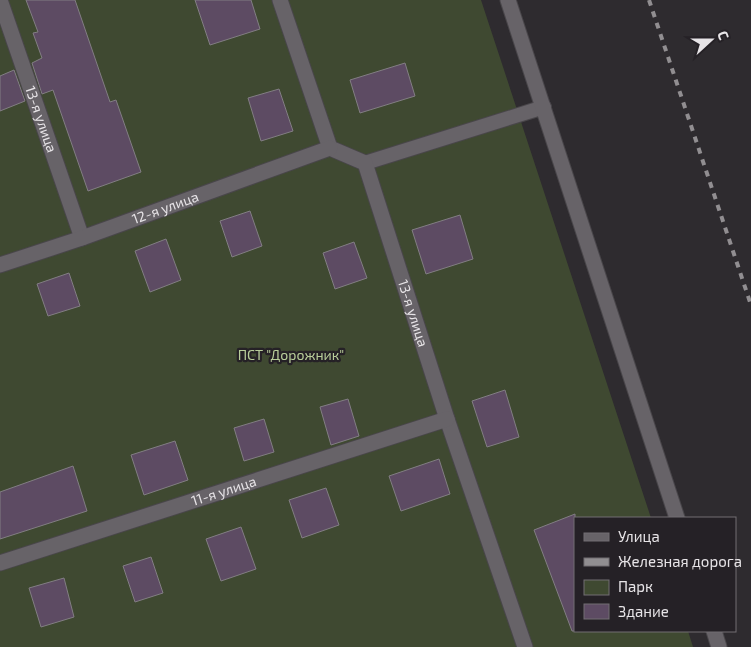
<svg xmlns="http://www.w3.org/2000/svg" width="751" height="647" font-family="'Exo 2',sans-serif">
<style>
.green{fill:#3f4931}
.building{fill:#5d4b63;stroke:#827e83}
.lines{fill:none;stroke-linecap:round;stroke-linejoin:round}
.service-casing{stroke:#49464a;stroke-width:16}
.minor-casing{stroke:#49464a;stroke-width:17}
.tertiary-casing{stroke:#49464a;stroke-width:17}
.service{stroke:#676368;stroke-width:14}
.minor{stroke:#676368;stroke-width:15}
.tertiary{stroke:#676368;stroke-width:15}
.rail{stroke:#918e91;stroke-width:4;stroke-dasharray:6 6;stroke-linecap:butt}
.labels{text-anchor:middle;stroke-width:4.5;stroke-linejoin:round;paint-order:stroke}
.street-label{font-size:14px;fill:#e7e4e7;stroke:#252126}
.park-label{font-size:14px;fill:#b9ce9a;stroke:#252126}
</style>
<rect width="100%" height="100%" fill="#2e2b2f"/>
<polygon class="green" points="0,0 481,0 651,518 575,518 575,631 688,631 693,647 0,647"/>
<g class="building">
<polygon points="26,0 75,0 110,102 116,100 141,172 88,191 53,90 42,94 32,63 42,58 33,33 38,32"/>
<polygon points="195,0 251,0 260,29 210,45"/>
<polygon points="405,63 415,96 360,113 350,80"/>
<polygon points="14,70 25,101 0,111 0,76"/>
<polygon points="279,89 293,131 261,141 248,98"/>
<polygon points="250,211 262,246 232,257 220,221"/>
<polygon points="460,215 473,259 426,274 412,230"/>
<polygon points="166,239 181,280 150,292 135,251"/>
<polygon points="354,242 367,278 335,289 323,253"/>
<polygon points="69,273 80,306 48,316 37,284"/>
<polygon points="505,390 519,437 487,447 472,401"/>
<polygon points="348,399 359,436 331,445 320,407"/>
<polygon points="264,419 274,452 244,461 234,428"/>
<polygon points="175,441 188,480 144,495 131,455"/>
<polygon points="439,459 450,494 401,511 389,476"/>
<polygon points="73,466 87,511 0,539 0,492"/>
<polygon points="326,488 339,525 302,538 289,500"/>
<polygon points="575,514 575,631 572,631 534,530"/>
<polygon points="241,527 256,569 221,581 206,539"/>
<polygon points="151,557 163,593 135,602 123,566"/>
<polygon points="64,578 74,617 41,627 29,588"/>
</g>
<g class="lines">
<g class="service-casing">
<polyline id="service" points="365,163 544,107"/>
</g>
<g class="minor-casing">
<g id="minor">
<path id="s1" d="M0,0L82,238"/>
<path id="s2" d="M280,0L330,148L365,163L447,419L525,647"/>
<path id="s3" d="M0,265L82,238L330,148"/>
<path id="s4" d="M0,563L447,419"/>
</g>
</g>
<g class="tertiary-casing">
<g id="tertiary">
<polyline points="508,0 677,518"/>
<polyline points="714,631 719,647"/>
</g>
</g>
<use href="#service" class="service"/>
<use href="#minor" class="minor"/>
<use href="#tertiary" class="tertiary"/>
<polyline class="rail" points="649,0 751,305"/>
</g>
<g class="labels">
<g class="street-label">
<text dy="5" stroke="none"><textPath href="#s1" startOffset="126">13-я улица</textPath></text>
<text dy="5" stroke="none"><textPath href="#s3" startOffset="175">12-я улица</textPath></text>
<text dy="5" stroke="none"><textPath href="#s2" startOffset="352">13-я улица</textPath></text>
<text dy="5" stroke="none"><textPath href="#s4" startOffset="235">11-я улица</textPath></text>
</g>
<g class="park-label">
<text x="291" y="360">ПСТ "Дорожник"</text>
</g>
</g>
<rect x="574" y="517" width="162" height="115" fill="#252126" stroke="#736f73"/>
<rect x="584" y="533" width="25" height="8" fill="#676368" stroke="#736f73"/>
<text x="618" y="542" font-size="15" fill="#e7e4e7">Улица</text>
<rect x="584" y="558" width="25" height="8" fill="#918e91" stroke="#736f73"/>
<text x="618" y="567" font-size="15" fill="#e7e4e7">Железная дорога</text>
<rect x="584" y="580" width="25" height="15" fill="#3f4931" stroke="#736f73"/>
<text x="618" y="592" font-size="15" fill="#e7e4e7">Парк</text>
<rect x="584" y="604" width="25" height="15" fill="#5d4b63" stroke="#736f73"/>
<text x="618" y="617" font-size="15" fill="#e7e4e7">Здание</text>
<g transform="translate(711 40) rotate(69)" stroke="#252126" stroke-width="4" paint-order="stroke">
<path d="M0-4L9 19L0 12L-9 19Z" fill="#e7e4e7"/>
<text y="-8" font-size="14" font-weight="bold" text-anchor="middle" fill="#e7e4e7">С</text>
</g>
</svg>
